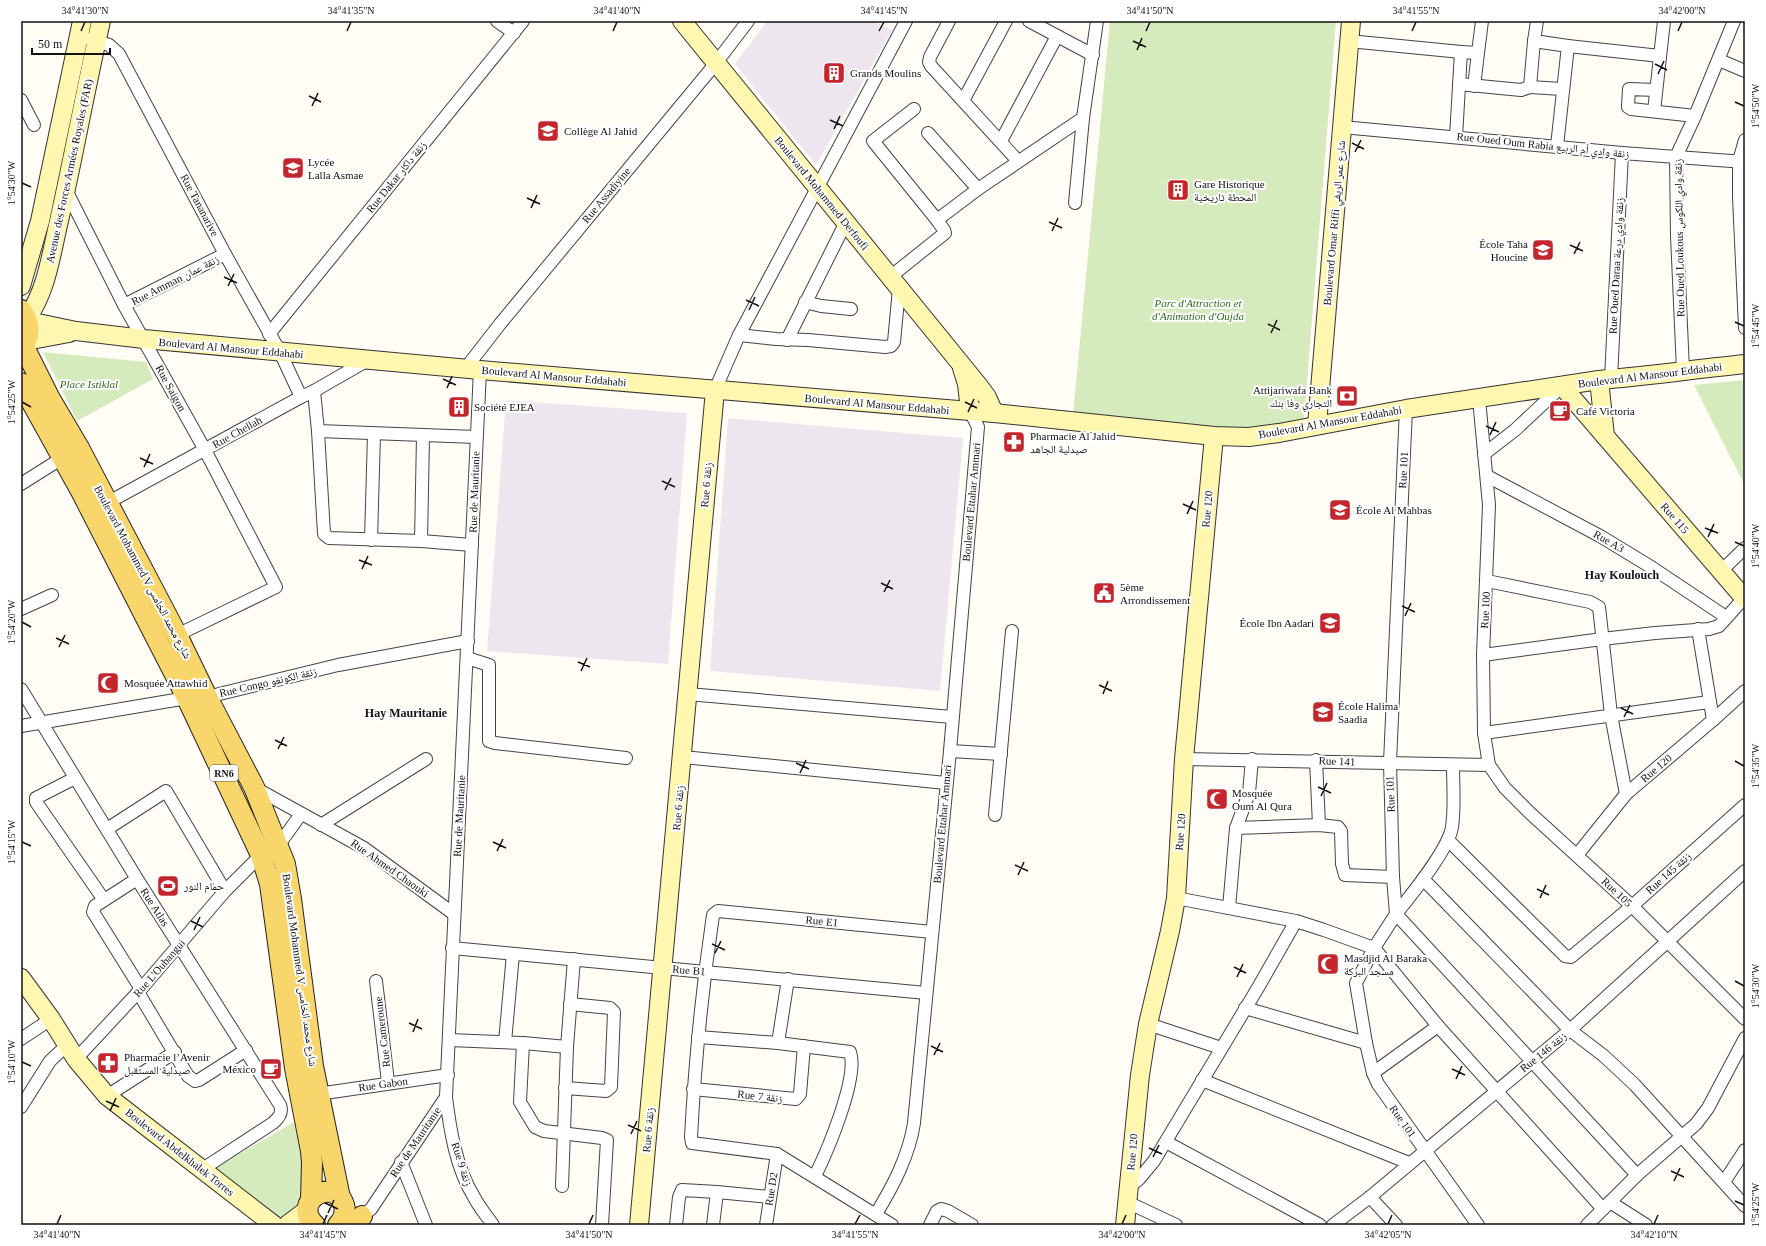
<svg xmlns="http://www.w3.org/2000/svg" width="1766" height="1246" font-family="'Times New Roman','Noto Naskh Arabic',serif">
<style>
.industrial{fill:#eee6ef}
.green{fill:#d5ebbd}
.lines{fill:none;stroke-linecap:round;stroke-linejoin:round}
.street-casing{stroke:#444;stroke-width:14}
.secondary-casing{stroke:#333;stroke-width:20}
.primary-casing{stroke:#222;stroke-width:22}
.street{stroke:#fff;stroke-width:12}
.secondary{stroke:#fff6b0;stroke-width:18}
.primary{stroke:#f9d66b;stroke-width:20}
.ticks{fill:none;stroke:#111;stroke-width:1.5}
.labels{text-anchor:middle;stroke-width:4;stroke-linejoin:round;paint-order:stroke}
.shield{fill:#fff;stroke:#585858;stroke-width:1}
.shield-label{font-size:10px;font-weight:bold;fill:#111}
.poi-label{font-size:11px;fill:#111;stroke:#fff;text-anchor:start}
.street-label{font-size:11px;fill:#111;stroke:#fff}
.park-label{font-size:11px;font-style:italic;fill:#2f6b1f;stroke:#fff}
.neighbourhood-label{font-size:12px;font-weight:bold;fill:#111;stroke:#fff}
.neatline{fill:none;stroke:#111;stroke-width:1.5}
.ticks-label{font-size:10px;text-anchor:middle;fill:#111}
</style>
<rect width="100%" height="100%" fill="#fffdf5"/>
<g class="industrial">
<polygon points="767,21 873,21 892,30 816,165 735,64"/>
<polygon points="506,400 687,413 668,664 487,651"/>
<polygon points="728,418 963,438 940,691 710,671"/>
</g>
<g class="green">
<polygon points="1110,21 1336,21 1304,419 1260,431 1073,415"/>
<polygon points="43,352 146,362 153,379 77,421"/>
<polygon points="1745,380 1745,486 1694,385"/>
<path d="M294,1122C298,1144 313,1195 295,1213C291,1216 285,1218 281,1220L212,1170Z"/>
</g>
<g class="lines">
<g class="street-casing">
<g id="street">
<polyline points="497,21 514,33"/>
<polyline points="949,21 930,57 929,62 931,66 1018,161"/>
<polyline points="1029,21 1093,55"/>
<polyline points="90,39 109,45 119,54 225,254 280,352 301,397"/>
<polyline points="1349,41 1461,52"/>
<polyline points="1534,41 1537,21"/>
<polyline points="1568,46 1660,56"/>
<polyline points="1719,60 1745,71"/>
<polyline points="1459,84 1521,90 1530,87"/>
<polyline points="1474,86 1478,53"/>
<polyline points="1656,90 1629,89 1628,107 1631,109 1695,116"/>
<polyline points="21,100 34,125"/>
<polyline points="963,101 1006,21"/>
<polyline points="1654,111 1664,21"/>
<polyline points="1342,127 1622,153 1745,162"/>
<polyline points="928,133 978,189"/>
<polyline points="1456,137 1461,52 1478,53 1482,21"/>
<polyline points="1745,140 1739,161 1739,197 1745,328"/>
<polyline points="1001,141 1057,36"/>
<polyline points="1557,146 1568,46 1534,41 1530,87 1562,89"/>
<polyline points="66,190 124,305 205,450 276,587 177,635"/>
<polyline points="1075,203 1083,118 1097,21"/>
<polyline points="937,220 978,189 1083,118"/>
<polyline points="890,277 945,233 944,230 937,220 873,141 914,109"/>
<polyline points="805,302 821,306 851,309"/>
<polyline points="124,305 225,254"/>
<polyline points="269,334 523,21"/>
<polyline points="739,335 776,339 808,340 885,347 891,346 894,342 899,289"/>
<polyline points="787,340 846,222"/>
<polyline points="465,369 500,324 716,63 748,21"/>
<polyline points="1683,370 1677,236 1676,157 1695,116 1734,21"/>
<polyline points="1611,379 1622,153"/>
<polyline points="715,390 739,335 906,21"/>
<polyline points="314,391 318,431 324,534 329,538 421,541 472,545"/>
<polyline points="1479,399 1489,505 1483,655 1484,733 1489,765 1505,788 1530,813 1632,906 1745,1019"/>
<polyline points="1406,409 1390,762 1393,877 1396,914 1374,948 1356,983 1366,1043 1373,1073 1378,1084 1478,1225"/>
<polyline points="318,431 476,437"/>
<polyline points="1484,454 1515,430 1562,386"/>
<polyline points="1487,476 1600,536 1651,567 1726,617"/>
<polyline points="21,484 67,455"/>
<polyline points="107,503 301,397 314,391 368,360"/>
<polyline points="371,540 374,434"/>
<polyline points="421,541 423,436"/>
<polyline points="1721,571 1745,548"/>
<polyline points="1487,581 1590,602 1599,607 1611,715 1626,794"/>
<polyline points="21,609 52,595"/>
<polyline points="1698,629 1713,720"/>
<polyline points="1483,655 1602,639 1655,633 1709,629 1719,626 1744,598"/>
<polyline points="467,658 489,665 489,741 495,743 626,758"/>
<path d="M21,689L137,879L280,1105C283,1113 279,1118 273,1123L201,1170"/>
<polyline points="688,694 952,717"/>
<polyline points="21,726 187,698 207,697 338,665 468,641"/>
<polyline points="1484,733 1709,702"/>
<polyline points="950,751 1001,754"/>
<polyline points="683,757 946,783"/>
<polyline points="1184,759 1489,765"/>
<polyline points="1316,760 1319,825"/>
<path d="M1453,765C1453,785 1455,807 1452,827C1449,849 1411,895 1396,914L1637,1175"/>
<polyline points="75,778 36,798 36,802 104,900"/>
<polyline points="255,788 364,848 454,914"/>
<polyline points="995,815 1012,631"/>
<polyline points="321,825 426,759"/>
<polyline points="1236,828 1319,825 1338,827 1341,831 1342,864 1345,875 1393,877"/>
<polyline points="107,829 166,791 225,891"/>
<polyline points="1448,840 1565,956 1571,957 1632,906 1745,805"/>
<polyline points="1577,855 1626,794 1713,720 1745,691"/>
<polyline points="137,879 95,906 93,912 141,989"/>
<polyline points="1423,879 1570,1030 1604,1056 1635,1085 1745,1206"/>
<polyline points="1176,898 1296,921 1324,930 1374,948 1438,1026 1603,1209"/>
<polyline points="1229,908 1236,828 1249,793 1252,759"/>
<polyline points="452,948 926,993"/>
<polyline points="376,981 388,1082"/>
<polyline points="138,992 188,1076 195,1081 199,1080 246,1050"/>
<polyline points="1245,1008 1366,1043"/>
<polyline points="1148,1024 1221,1048"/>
<path d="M698,1037L778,1043L850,1052C859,1077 827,1152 815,1176"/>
<polyline points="21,1039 51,1019"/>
<polyline points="449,1040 523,1043 567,1047"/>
<polyline points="505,1042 513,954"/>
<polyline points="523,1043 520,1102 535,1127 544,1131 602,1138 607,1140 602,1225"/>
<polyline points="778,1043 788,979"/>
<polyline points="76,1059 141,989 225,891 261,855 278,846 301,814"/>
<polyline points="1373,1073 1438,1026"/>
<polyline points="1202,1080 1409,1163"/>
<polyline points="565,1088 606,1091 611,1087 614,1012 610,1008 570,1004"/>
<polyline points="693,1089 796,1099 800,1094 804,1046"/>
<polyline points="318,1094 448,1075"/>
<polyline points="107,1096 175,1052"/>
<path d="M446,1097C450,1130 456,1168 474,1197C479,1207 487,1216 493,1225"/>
<polyline points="21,1107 50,1061 67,1045"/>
<polyline points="1166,1142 1320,1225"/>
<polyline points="401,1162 426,1225"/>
<polyline points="1724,1182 1745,1150"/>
<polyline points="562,1186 567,1047 574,959"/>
<polyline points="1129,1187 1139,1179 1154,1161 1259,986 1296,921"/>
<polyline points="1370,1197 1396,1225"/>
<polyline points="1127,1202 1176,1225"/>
<polyline points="1610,1202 1646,1225"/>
<path d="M876,1214C893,1186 909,1156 914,1123L950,751L978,427L970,411"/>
<polyline points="355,1216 362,1216 371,1209 446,1097 480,370"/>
<polyline points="676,1225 679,1197 682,1190 717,1192 770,1197"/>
<polyline points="713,1225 717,1192"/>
<polyline points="766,1225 777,1154"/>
<path d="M892,1225L777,1154L692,1143L691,1137C695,1062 702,989 713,915L718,911L932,932"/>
<polyline points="930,1225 937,1211 941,1209 948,1211 972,1225"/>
<polyline points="1333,1225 1370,1197 1570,1030 1745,871"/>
<polyline points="1587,1225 1637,1175 1696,1124 1708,1108 1745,1038"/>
</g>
</g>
<g class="secondary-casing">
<g id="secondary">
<polyline points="682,21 978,385 987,397 994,413"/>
<polyline points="21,286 40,221 82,21"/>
<path d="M27,318C47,290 51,254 59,221C74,154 86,87 101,21"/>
<path d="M28,321L76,331L144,339L480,370L994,413L1214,436L1249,437L1279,433L1406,409L1599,380C1648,376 1696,369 1745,364"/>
<polyline points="26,341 69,333"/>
<polyline points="962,368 967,384 970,411"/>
<polyline points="1599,380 1605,436"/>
<polyline points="1562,386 1745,599"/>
<polyline points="1317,425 1351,21"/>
<polyline points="21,978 51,1019 76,1059 107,1096 274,1225"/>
<polyline points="287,1225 307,1210"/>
<polyline points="639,1225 715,390"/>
<polyline points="1125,1225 1140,1075 1148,1024 1170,931 1176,898 1184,759 1214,436"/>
</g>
</g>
<g class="primary-casing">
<g id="primary">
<path d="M21,310C30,322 32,336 21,348"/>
<polyline points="23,345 49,397 79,448 177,635 207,697 254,787 285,864 291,899 313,1066 340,1198"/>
<polyline points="21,383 82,493 187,698 261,855 270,884 295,1068 311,1151 312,1163 311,1200"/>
<path d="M315,1225C290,1202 334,1175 344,1205C346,1213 343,1220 338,1225"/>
<polyline points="356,1225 362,1216"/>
</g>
</g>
<use href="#street" class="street"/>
<use href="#secondary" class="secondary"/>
<use href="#primary" class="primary"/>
</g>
<path class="ticks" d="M81,31L85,22M347,31L351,22M613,31L617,22M879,31L884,22M1146,31L1150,22M1412,31L1416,22M1678,31L1682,22M1133,41L1146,47M1137,50L1142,38M1655,64L1667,70M1658,74L1664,61M309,96L321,102M1735,102L1744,106M312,106L318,93M830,120L843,126M834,129L840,116M1352,143L1364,149M1355,152L1361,140M22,183L31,187M527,198L540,204M531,208L537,195M1049,222L1062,228M1052,231L1058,218M1570,245L1583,251M1574,254L1580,242M224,277L237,283M228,286L234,274M746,300L759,306M749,310L755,297M1735,322L1744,326M1268,324L1280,330M1271,333L1277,320M443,379L456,385M447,388L452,376M22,402L31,407M965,402L977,408M968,412L974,399M1486,426L1499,432M1490,435L1496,422M140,458L153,464M144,467L150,454M662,481L675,487M665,490L671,478M1183,504L1196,510M1187,514L1193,501M1705,528L1718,533M1708,537L1714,524M1735,542L1744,546M359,560L372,565M362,569L368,556M881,583L893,589M884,592L890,580M1402,606L1415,612M1405,616L1411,603M22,622L31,627M56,638L69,644M59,647L65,635M578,662L590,667M581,671L587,658M1099,685L1112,691M1103,694L1108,681M1621,708L1633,714M1624,717L1630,705M275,740L287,746M278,749L284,737M1735,761L1744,766M796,763L809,769M800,773L806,760M1318,787L1331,793M1321,796L1327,783M22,842L31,846M493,842L506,848M497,851L503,839M1015,865L1028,871M1018,875L1024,862M1537,889L1549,895M1540,898L1546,885M191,921L203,927M194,930L200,917M712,944L725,950M715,953L721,941M1234,967L1246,973M1237,977L1243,964M1735,981L1744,986M409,1023L422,1029M413,1032L418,1019M931,1046L943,1052M934,1055L940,1043M22,1062L31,1066M1452,1069L1465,1075M1456,1079L1462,1066M106,1101L119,1107M110,1111L116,1098M628,1125L641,1131M631,1134L637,1121M1149,1148L1162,1154M1153,1157L1159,1145M1671,1171L1684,1177M1674,1181L1680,1168M1735,1201L1744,1205M325,1203L338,1209M328,1213L334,1200M57,1224L61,1215M323,1224L327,1215M589,1224L593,1215M855,1224L860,1215M1122,1224L1126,1215M1388,1224L1392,1215M1654,1224L1658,1215"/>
<defs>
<g id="building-square" transform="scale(1.15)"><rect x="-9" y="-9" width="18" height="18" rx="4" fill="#c4262e" stroke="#fff"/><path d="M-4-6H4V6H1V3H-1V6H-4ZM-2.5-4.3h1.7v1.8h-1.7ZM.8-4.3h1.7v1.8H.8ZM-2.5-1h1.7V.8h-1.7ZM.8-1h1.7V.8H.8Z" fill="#fff"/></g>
<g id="school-square" transform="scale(1.15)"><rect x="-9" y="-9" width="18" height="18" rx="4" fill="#c4262e" stroke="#fff"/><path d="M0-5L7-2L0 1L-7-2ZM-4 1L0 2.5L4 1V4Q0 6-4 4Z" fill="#fff"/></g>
<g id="bank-square" transform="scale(1.15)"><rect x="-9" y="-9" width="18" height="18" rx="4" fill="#c4262e" stroke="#fff"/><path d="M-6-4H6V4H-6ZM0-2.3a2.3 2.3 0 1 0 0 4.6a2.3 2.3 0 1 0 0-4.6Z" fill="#fff"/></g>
<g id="cafe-square" transform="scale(1.15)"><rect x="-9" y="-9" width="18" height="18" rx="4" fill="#c4262e" stroke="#fff"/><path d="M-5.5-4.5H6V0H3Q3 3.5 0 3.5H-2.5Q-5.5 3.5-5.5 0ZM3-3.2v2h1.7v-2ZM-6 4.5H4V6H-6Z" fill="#fff"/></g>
<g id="pharmacy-square" transform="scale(1.15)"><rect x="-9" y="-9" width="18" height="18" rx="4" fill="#c4262e" stroke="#fff"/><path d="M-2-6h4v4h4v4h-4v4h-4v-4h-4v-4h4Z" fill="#fff"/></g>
<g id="civic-square" transform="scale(1.15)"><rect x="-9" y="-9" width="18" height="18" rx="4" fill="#c4262e" stroke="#fff"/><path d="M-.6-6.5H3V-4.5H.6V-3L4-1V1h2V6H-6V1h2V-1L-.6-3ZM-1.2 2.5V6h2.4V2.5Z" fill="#fff"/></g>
<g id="mosque-square" transform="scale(1.15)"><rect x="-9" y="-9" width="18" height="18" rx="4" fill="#c4262e" stroke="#fff"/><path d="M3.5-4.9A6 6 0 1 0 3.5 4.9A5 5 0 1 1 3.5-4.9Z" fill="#fff"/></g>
<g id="stadium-square" transform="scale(1.15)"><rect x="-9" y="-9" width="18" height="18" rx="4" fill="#c4262e" stroke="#fff"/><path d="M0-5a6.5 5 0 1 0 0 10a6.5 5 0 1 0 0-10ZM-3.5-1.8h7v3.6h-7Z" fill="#fff"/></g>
</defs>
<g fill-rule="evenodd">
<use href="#building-square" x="834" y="73"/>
<use href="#school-square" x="548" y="131"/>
<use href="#school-square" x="293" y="168"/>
<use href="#building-square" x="1178" y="190"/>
<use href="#school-square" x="1543" y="250"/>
<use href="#bank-square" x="1347" y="396"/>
<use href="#building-square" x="459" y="407"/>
<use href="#cafe-square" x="1560" y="411"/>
<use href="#pharmacy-square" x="1014" y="442"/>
<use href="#school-square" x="1340" y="510"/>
<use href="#civic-square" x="1104" y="593"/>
<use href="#school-square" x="1330" y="623"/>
<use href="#mosque-square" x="108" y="683"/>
<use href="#school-square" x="1323" y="712"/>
<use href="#mosque-square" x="1217" y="799"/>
<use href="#stadium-square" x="168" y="886"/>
<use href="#mosque-square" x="1328" y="964"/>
<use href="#pharmacy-square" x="108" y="1063"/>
<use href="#cafe-square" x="271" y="1069"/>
</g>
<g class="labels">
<rect class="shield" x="210" y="765" width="28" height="16" rx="3"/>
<g class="shield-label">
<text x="224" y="777">RN6</text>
</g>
<g class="poi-label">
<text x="850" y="77">Grands Moulins</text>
<text x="564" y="135">Collège Al Jahid</text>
<text x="308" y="166">Lycée<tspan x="308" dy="13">Lalla Asmae</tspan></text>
<text x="1194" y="188">Gare Historique<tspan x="1194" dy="13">المحطة تاريخية</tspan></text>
<text x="1528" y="248" text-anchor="end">École Taha<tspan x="1528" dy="13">Houcine</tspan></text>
<text x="1332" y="394" text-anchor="end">Attijariwafa Bank<tspan x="1332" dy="13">التجاري وفا بنك</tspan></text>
<text x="474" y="411">Société EJEA</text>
<text x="1576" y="415">Café Victoria</text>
<text x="1030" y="440">Pharmacie Al Jahid<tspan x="1030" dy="13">صيدلية الجاهد</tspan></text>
<text x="1356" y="514">École Al Mahbas</text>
<text x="1120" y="591">5ème<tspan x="1120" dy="13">Arrondissement</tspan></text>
<text x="1314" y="627" text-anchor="end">École Ibn Aadari</text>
<text x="124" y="687">Mosquée Attawhid</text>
<text x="1338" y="710">École Halima<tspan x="1338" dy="13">Saadia</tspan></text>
<text x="1232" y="797">Mosquée<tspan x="1232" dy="13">Oum Al Qura</tspan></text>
<text x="184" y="890">حمام النور</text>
<text x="1344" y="962">Masdjid Al Baraka<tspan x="1344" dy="13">مسجد البركة</tspan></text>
<text x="124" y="1061">Pharmacie l’Avenir<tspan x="124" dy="13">صيدلية المستقبل</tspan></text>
<text x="256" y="1073" text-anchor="end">México</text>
</g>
<g class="street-label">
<text transform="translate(1543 145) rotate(6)" y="4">Rue Oued Oum Rabia زنقة وادي أم الربيع</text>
<text transform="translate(69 171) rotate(-78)" y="4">Avenue des Forces Armées Royales (FAR)</text>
<text transform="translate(396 177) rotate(-51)" y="4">Rue Dakar زنقة داكار</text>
<text transform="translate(822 193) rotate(51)" y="4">Boulevard Mohammed Derfoufi</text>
<text transform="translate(606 195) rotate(-50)" y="4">Rue Assadiyine</text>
<text transform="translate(200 205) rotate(62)" y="4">Rue Tananarive</text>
<text transform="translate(1334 223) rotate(-85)" y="4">Boulevard Omar Riffi شارع عمر الريفي</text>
<text transform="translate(1679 238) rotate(-91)" y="4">Rue Oued Loukous زنقة وادي اللكوس</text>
<text transform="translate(1616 266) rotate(-87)" y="4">Rue Oued Daraa زنقة وادي درعة</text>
<text transform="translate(175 280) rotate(-27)" y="4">Rue Amman زنقة عمان</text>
<text transform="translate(231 348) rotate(5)" y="4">Boulevard Al Mansour Eddahabi</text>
<text transform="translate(1650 375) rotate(-7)" y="4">Boulevard Al Mansour Eddahabi</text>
<text transform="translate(554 376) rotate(5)" y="4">Boulevard Al Mansour Eddahabi</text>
<text transform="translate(171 388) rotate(61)" y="4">Rue Saigon</text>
<text transform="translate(877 404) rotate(5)" y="4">Boulevard Al Mansour Eddahabi</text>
<text transform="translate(1330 422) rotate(-10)" y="4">Boulevard Al Mansour Eddahabi</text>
<text transform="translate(237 432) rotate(-29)" y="4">Rue Chellah</text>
<text transform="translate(1403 470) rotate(-87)" y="4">Rue 101</text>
<text transform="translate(706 485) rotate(-85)" y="4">Rue 6 زنقة</text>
<text transform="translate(474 492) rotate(-88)" y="4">Rue de Mauritanie</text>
<text transform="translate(971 502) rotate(-85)" y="4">Boulevard Ettahar Ammari</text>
<text transform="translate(1207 509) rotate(-85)" y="4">Rue 120</text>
<text transform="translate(1675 518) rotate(49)" y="4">Rue 115</text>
<text transform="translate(1609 541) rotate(30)" y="4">Rue A3</text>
<text transform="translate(143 572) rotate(62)" y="4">Boulevard Mohammed V شارع محمد الخامس</text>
<text transform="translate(1485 610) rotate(-87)" y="4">Rue 100</text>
<text transform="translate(268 682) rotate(-13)" y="4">Rue Congo زنقة الكونغو</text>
<text transform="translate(1337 761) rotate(2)" y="4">Rue 141</text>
<text transform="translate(1656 768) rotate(-40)" y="4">Rue 120</text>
<text transform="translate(1390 794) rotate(-92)" y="4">Rue 101</text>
<text transform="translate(678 808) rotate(-85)" y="4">Rue 6 زنقة</text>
<text transform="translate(459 816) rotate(-87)" y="4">Rue de Mauritanie</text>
<text transform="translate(942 824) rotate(-85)" y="4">Boulevard Ettahar Ammari</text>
<text transform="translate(1180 832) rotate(-86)" y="4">Rue 120</text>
<text transform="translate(390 868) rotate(35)" y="4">Rue Ahmed Chaouki</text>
<text transform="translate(1668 873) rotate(-42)" y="4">Rue 145 زنقة</text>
<text transform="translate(1617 892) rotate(43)" y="4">Rue 105</text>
<text transform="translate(155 907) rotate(57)" y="4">Rue Atlas</text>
<text transform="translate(822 921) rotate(6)" y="4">Rue E1</text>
<text transform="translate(159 968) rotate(-49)" y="4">Rue L'Oubangui</text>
<text transform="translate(300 970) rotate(82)" y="4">Boulevard Mohammed V شارع محمد الخامس</text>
<text transform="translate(689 970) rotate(5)" y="4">Rue B1</text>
<text transform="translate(382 1032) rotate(-97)" y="4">Rue Cameroune</text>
<text transform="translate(1543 1052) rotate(-39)" y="4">Rue 146 زنقة</text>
<text transform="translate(383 1084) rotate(-8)" y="4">Rue Gabon</text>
<text transform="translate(760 1096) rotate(6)" y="4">Rue 7 زنقة</text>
<text transform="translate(1403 1121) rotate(55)" y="4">Rue 101</text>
<text transform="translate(648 1130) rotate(-85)" y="4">Rue 6 زنقة</text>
<text transform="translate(415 1142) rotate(-56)" y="4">Rue de Mauritanie</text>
<text transform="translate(180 1152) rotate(38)" y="4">Boulevard Abdelkhalek Torres</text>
<text transform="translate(1132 1152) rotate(-85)" y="4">Rue 120</text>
<text transform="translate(462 1164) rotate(72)" y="4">Rue 9 زنقة</text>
<text transform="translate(771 1189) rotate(-81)" y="4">Rue D2</text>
</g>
<g class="park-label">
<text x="1198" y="307">Parc d'Attraction et<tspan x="1198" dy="13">d'Animation d'Oujda</tspan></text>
<text x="89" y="388">Place Istiklal</text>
</g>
<g class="neighbourhood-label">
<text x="1622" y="579">Hay Koulouch</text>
<text x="406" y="717">Hay Mauritanie</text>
</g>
</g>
<rect width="1766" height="1246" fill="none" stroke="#ffffff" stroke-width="44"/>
<path d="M32 48v6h78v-6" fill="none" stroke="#111111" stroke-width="2"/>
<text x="38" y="48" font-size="12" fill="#111111" stroke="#ffffff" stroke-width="3" paint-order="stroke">50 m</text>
<rect x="22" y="22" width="1722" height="1202" class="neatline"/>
<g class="ticks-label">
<text x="85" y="14">34°41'30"N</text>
<text x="351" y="14">34°41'35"N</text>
<text x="617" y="14">34°41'40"N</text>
<text x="884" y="14">34°41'45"N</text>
<text x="1150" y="14">34°41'50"N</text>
<text x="1416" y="14">34°41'55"N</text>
<text x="1682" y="14">34°42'00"N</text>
<text transform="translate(1755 106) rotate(-90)" y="4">1°54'50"W</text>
<text transform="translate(11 183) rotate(-90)" y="4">1°54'30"W</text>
<text transform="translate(1755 326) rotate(-90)" y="4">1°54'45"W</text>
<text transform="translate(11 402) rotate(-90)" y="4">1°54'25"W</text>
<text transform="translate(1755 546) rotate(-90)" y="4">1°54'40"W</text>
<text transform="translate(11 622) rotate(-90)" y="4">1°54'20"W</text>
<text transform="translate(1755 766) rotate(-90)" y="4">1°54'35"W</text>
<text transform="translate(11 842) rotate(-90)" y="4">1°54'15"W</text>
<text transform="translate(1755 986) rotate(-90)" y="4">1°54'30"W</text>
<text transform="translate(11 1062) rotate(-90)" y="4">1°54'10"W</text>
<text transform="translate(1755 1205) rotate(-90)" y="4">1°54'25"W</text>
<text x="57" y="1238">34°41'40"N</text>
<text x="323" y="1238">34°41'45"N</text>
<text x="589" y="1238">34°41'50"N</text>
<text x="855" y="1238">34°41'55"N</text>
<text x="1122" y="1238">34°42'00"N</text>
<text x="1388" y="1238">34°42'05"N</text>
<text x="1654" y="1238">34°42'10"N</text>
</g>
</svg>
